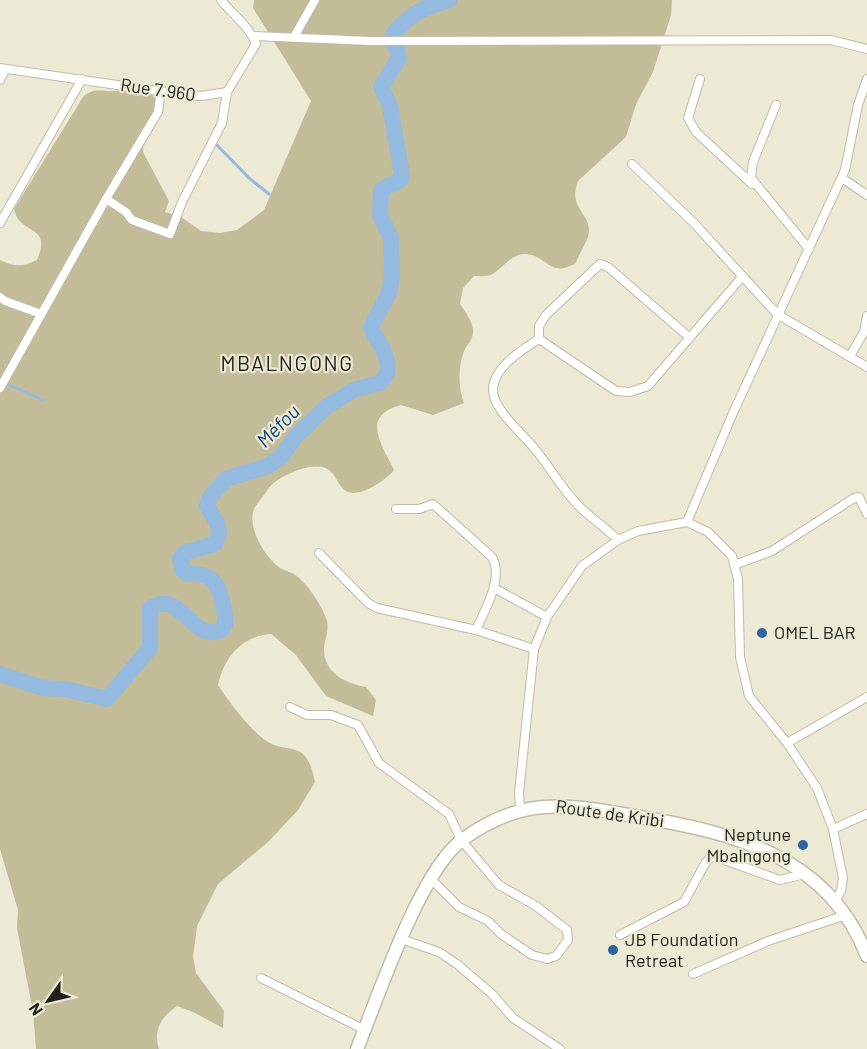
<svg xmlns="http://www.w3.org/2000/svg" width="867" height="1049" font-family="Barlow,sans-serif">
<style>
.green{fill:#c3bc98}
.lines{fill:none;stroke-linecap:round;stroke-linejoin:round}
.stream{stroke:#94badf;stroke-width:3}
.river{stroke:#94badf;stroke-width:16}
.street-casing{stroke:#bebba7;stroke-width:10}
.primary-casing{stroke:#bebba7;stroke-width:15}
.street{stroke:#fff;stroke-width:8}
.primary{stroke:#fff;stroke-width:12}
.poi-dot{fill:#2b689f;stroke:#ece9d4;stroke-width:2}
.labels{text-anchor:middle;stroke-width:4.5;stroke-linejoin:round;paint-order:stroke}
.street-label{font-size:18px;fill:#212018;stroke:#ece9d4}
.poi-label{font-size:18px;fill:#212018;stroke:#ece9d4;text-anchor:start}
.water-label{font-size:20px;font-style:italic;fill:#0c4675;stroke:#ece9d4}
.quarter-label{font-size:21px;letter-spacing:1.5px;fill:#212018;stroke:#ece9d4}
</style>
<rect width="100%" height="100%" fill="#ece9d4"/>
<path class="green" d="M254,0H672L671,15L653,72L636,104L626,137L578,181C568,208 589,212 589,231C589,240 579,253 576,263C549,279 548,255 525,254C513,253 502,268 493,274C487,277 480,276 474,276L463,288L460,304C465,312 472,320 473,330C474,339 467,344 464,351C458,367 458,388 464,403L433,415L401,405C359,416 383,446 394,470C386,480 359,499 346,491C339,487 336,475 329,470C315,459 277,476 268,489C264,496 255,505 253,512C249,531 265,557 280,568C285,571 292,572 297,576C308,585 323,607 327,621C329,632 325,638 324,648C323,672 345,684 366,687L376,700L373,716L326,696L296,655L271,634C242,636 224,657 218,685C230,703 244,722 260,736C286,760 305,732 315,782L298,810L268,842L218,884L197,926L193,957L196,973L224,1011L223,1028L193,1012L177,1006C161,1017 153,1030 159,1049H36L33,1012L17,928L18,910L0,849V260C15,267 22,267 37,260C53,223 20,237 14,209L83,97C94,87 103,92 115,91C130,90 144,90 160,91L162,99L145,127L143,152L169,201L165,212L181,217L201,231L220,233L237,230L264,210L311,101L253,8Z"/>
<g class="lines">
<g class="stream">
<polyline points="217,145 249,178 269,194"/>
<polyline points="9,385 43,400"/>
</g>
<path class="river" d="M0,674L43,688L65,689L107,699L150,648V608C182,588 192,644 221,630L225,624C226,617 224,611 223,604C218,582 211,572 187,574L182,569L180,558L186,552L215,544C225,526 213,520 207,505L210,497L226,479L268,466L281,457L296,436L326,407L353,390L380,383L387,374L388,364L384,351L372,331V325L389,293L392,276L391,238L380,215L381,190L400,180L402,175L390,106L381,87L399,58L393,35C408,14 425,7 449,0"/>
<g class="street-casing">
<g id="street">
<polyline points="254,36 370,41 831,40 867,49"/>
<polyline points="294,37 315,0"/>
<path d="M0,68L179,94L202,96L227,92L256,44C250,27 232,14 221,0"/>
<polyline points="700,79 688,118 696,132 752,184"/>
<polyline points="0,80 5,70"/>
<polyline points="776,105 753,162 751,178 809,249"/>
<polyline points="632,164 693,222 777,314 867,367"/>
<polyline points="842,178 867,195"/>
<polyline points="106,199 158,112 161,91"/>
<polyline points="0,223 82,79"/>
<polyline points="0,297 5,301 41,314"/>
<polyline points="539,339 616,391 630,392 648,386 742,277"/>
<path d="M539,339C523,349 494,367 493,389C492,409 523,434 534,448C551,468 563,492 583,510C594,520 607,529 618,540"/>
<polyline points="539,339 539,326 546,315 600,264 608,267 690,338"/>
<polyline points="850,356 864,332 867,316"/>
<polyline points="0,388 106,199 126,212 132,220 170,234 182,202 222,123 227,92"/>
<path d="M396,509H419L433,504L492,557C504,578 485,610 476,630"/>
<polyline points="687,522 733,413 845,170 858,105 867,79"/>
<polyline points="319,553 368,603 377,608 476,630 534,649"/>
<polyline points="734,565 772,551 854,498 859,497 867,514"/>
<polyline points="494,588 547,617"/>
<polyline points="290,707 307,715 331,715 358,725 379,763 449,814 461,840 499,885 536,906 567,930 568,940 556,956 547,959 532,955 501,934 488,921 459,907 431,879"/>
<polyline points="787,743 867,697"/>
<polyline points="520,809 519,793 534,649 547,617 582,566 618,540 638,531 687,522 708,532 732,556 738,579 740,657 749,696 787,743 817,788 833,829 843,878 841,891 836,900"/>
<polyline points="833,829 867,814"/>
<polyline points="620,935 684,902 706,862 713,856 780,880 805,874"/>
<polyline points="401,939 439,952 457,964 492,994 513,1018 560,1049"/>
<polyline points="693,974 768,941 846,915"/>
<polyline points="261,978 365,1030"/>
</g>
</g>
<g class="primary-casing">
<path id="primary" d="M357,1049C378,997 420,871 462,840C524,794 570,805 640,817C735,833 829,857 867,956"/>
</g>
<use href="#street" class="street"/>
<use href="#primary" class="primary"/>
</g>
<g class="poi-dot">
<circle cx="762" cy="633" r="6"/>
<circle cx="803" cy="845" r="6"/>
<circle cx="613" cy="950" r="6"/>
</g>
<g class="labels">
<g class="street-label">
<text transform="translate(158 90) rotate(8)" y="6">Rue 7.960</text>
<text transform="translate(610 814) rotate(8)" y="6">Route de Kribi</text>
</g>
<g class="poi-label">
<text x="774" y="639">OMEL BAR</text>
<text x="791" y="841" text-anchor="end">Neptune<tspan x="791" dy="21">Mbalngong</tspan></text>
<text x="625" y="946">JB Foundation<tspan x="625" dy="21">Retreat</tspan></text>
</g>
<g class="water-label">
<text transform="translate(278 426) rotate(-45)" y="7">Méfou</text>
</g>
<g class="quarter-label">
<text x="287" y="371">MBALNGONG</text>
</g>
</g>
<g transform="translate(48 1001) rotate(236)" stroke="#ece9d4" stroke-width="4.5" paint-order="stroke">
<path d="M0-4.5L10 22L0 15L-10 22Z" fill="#212018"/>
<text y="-9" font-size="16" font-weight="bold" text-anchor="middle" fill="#212018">N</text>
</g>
</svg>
